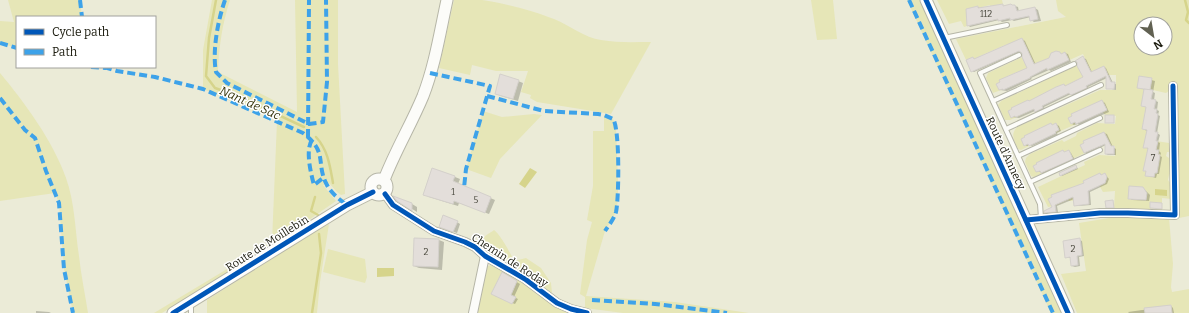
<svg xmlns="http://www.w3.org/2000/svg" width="1189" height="313" font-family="Bitter,serif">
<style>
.green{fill:#e6e6b7;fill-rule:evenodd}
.water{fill:#d6d48b}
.shadow{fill:#0003}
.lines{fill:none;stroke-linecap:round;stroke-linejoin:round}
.stream{stroke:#d6d48b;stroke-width:2.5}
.building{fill:#e3deda;stroke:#d4d0cb}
.lane-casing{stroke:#b6b6a7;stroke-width:6}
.street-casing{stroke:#b6b6a7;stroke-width:10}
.secondary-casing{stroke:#b6b6a7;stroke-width:13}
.lane{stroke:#fcfcf9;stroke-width:4}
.street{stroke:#fcfcf9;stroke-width:8}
.secondary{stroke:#fcfcf9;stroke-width:11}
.quiet{stroke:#3da2e9;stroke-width:4;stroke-dasharray:8 4;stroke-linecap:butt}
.cycleway-casing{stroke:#fff;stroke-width:8}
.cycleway{stroke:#0057b8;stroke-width:5}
.labels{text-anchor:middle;stroke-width:3;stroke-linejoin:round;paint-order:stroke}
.number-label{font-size:9px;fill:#4a493e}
.street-label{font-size:11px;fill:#17170a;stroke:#fff}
.water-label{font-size:12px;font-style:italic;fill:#353309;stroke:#fff}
</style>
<rect width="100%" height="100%" fill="#ebebd7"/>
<g class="green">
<polygon points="8,0 80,0 82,17 17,17 17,48 0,43 0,21 14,22"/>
<path d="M212,0H230C222,25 219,46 218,72L297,112L295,0H338V64L345,194L341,195L337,192L329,183L323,185L336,201L303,224L305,226L162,313H154L272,242L277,121L203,89V50Z"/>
<path d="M454,0C463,0 473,0 482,0C504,3 534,11 554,19C569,25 585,38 601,40C618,43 634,42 651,42L611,114L537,102L530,98L531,95L521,92L528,71H496L472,65L470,75L439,68Z"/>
<polygon points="811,0 833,0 837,39 817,40"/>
<polygon points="907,0 920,0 1062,313 1051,313"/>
<polygon points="937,0 1002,0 1003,4 991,9 990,5 982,7 983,9 979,10 978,6 966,9 967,26 964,27 961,21 949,24"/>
<path d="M1056,0H1189V216L1179,218L1176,84L1169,85V91L1166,93L1153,90L1152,95L1144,93L1141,106L1149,108L1145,111L1142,129L1149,131L1156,141L1169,143L1171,147V150L1169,152H1167L1166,156L1172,160L1171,173L1169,175L1168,180L1171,184L1172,199L1162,198V210L1114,208L1115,191L1103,192L1099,185L1091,177L1083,181L1084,183L1080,184L1085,196L1081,200L1069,201L1068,200L1055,206L1048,207L1038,187L1085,165L1084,162L1099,155L1115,156V146H1105L1104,144L1034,177L1031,176L1025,162L1026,158L1030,154L1062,140L1064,142L1076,136L1077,133L1097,123L1115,124L1116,116L1105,115L1103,112L1047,137L1042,127L1033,132L1037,142L1021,150L1018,149C1014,140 1010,135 1017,127L1100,90H1116V75H1108L1024,114L1010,120H1005L998,105L1001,101L1086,61L1083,54L1047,70L1046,69L1030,76V78L1022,82L1017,72L1008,76L1012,86L993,93L986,78L988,73L1029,54L1026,47L1010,55L1005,45L980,56L977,64L973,57L966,60L956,39L1066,17L1058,11ZM1141,24H1165V48H1141Z"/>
<path d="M0,73C25,103 53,141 66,178C75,203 75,230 79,256C81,275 85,294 88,313H73L64,269L59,203L55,193L0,201Z"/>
<polygon points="483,111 502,117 534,114 542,115 500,159 491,178 466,169"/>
<polygon points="604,115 613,119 616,127 618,180 618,200 616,212 605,231 586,296 675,302 749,313 623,313 585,308 585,297 580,294 587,240 592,222 587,220 593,186 593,131 604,131"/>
<polygon points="1121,216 1169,218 1173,264 1171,287 1172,292 1189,289 1189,313 1077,313 1061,274 1086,271 1079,223"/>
<polygon points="329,224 320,282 317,313 207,313 207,300 308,236"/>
<path d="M494,230C500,234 511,254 514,261L526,258L541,268L551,283L552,293L476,243H481C482,236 489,234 494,230Z"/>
<polygon points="328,249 365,259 367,277 365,283 323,272"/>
<polygon points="491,265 521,279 557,307 570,313 476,313 485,267"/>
</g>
<g class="water">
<polygon points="530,168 537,172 525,188 519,184"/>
<polygon points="1155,189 1167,190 1167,196 1155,195"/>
<polygon points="377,268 394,268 394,276 377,277"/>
</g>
<g class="shadow">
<polygon points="1002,5 1005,7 1015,6 1018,7 1019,12 1035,8 1038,10 1041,21 1034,22 1031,20 1031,17 1014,21 1012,20 1002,22 999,20 970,27 968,25 978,7 980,8"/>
<polygon points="1022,39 1025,41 1036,65 1065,53 1068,54 1071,62 1051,71 1049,70 1031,78 1032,79 1007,91 1000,90 1028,68 1022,51 974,72 972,71 973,58 975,59"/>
<polygon points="1083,58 1086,59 1092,72 1104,67 1106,68 1113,83 1116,84 1116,90 1107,88 1107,78 1088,87 1089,89 1074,96 1071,94 1044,107 1045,109 1038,112 1035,111 1019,118 1012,117 1030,102 1064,85 1066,86 1084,77"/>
<polygon points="1140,77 1155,81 1153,92 1155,93 1154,100 1158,102 1157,110 1159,111 1158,115 1160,116 1157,133 1160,135 1158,142 1160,143 1159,151 1161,153 1160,156 1162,157 1159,174 1157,174 1156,178 1146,175 1147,172 1144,170 1149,149 1144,147 1147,131 1143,129 1146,107 1142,106 1145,90 1138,87"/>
<polygon points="518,81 523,83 518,101 501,96 496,94"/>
<polygon points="1102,101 1105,103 1109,112 1079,125 1078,124 1074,125 1072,124"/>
<polygon points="1056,124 1059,126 1061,131 1057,133 1058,135 1032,146 1030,145 1027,146 1025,145"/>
<polygon points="1104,133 1107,134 1113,147 1116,149 1116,155 1108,155 1106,154 1106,145 1087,154 1085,152 1085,142"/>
<polygon points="1069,151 1071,153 1075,160 1045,174 1037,171"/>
<polygon points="1076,166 1078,169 1062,176 1061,175"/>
<polygon points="433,169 455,177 460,179 458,184 495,200 489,214 459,203 458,206 429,197"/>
<polygon points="1100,174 1102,175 1105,174 1109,179 1107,184 1090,192 1091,205 1077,206 1075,205 1074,199 1057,206 1058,212 1047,213 1045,212 1053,207 1050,199 1085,183"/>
<polygon points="1143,188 1150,195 1149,201 1132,200 1129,198"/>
<polygon points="398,200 412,204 417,207 417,212"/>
<polygon points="457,222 460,224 457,233 443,228"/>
<polygon points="439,240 444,242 442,270 419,268 414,266"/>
<polygon points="1080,240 1082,241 1084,256 1079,257 1080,266 1075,267 1072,266 1071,258 1066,257"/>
<polygon points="502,273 520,284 514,297 518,299 515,304 495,296"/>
<polygon points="1171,306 1173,308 1174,313 1129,313 1128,312"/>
<polygon points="36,311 49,312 51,313 36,313"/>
</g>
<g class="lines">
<g class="stream">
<polyline points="216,0 209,38 206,76 215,88 238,96 304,127"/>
<polyline points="1185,0 1188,12 1186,20 1189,23"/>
<path d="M316,137C328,150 330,166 333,183"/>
<polyline points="315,197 311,211 318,215"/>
<polyline points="312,313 321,253 319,234"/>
</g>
</g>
<g class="building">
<polygon points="1003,4 1003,6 1011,4 1012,5 1015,5 1017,11 1035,7 1038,19 1030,21 1029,16 1010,20 1010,18 998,21 998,19 967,26 966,9 978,6 978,8"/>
<polygon points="1022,38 1034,64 1049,58 1051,53 1056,51 1060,52 1061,54 1065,52 1069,60 1047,70 1047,68 1030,77 1030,78 1003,90 1003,89 999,90 996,84 1000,82 999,80 1027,68 1022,57 1022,53 1019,51 971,72 966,60 973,57 974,59"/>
<polygon points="1083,56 1091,72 1104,66 1111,82 1115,82 1114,89 1106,89 1106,76 1086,86 1087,88 1071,95 1069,93 1042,106 1043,108 1035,112 1034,109 1016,117 1015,116 1011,118 1008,111 1012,109 1011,108 1028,100 1029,101 1056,87 1064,84 1065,86 1083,77 1077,66 1077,62 1075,61"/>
<polygon points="500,74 519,80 513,99 495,94"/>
<polygon points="1139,76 1152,78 1150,90 1137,88"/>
<polygon points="1144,89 1153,90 1151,99 1156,100 1154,109 1157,109 1156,113 1158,114 1155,132 1158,132 1156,141 1158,141 1156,150 1159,150 1158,154 1160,155 1157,173 1155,173 1154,177 1145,176 1146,171 1143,171 1148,148 1143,148 1147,130 1142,129 1146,107 1141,106"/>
<polygon points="1102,100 1107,110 1076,124 1075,122 1071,124 1068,118 1072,116 1071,114"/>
<rect x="1105" y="115" width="9" height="8"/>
<polygon points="1051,123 1052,125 1056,123 1059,130 1055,132 1056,133 1029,146 1028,144 1024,146 1021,139 1025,137 1024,136"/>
<polygon points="1104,132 1111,146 1114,146 1114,154 1105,154 1105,144 1084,153 1080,145 1084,143 1083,141"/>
<polygon points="1063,150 1064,152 1069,150 1073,159 1041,173 1040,171 1036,172 1033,166 1037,164 1036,163"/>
<polygon points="1076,165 1077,168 1060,176 1059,173"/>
<polygon points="432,168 455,176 453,181 491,197 485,213 454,201 453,204 423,195"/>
<polygon points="1100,173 1101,175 1105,173 1107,177 1105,183 1088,191 1089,204 1074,206 1073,197 1055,205 1056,212 1044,213 1044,211 1052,207 1048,199 1052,197 1051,195 1084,183 1083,181"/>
<polygon points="1129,186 1143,187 1147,193 1146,200 1128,199"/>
<polygon points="393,196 412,203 412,211 397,201"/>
<polygon points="1113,200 1114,208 1106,208 1105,201"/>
<polygon points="1150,202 1162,203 1162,209 1150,208"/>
<polygon points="443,215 458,221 453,232 439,227"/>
<polygon points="414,238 439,239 438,267 413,266"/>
<polygon points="1080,238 1082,255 1077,256 1078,265 1071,266 1070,257 1065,258 1063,241"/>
<polygon points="502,272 517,281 511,295 516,297 512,304 491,294"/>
<polygon points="1171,305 1172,313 1145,313 1144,308"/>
</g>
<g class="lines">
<g class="lane-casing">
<g id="lane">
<polyline points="944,38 1007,25"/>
<polyline points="1019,55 980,73 1040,204 1041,218"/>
<polyline points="993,101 1074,64"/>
<polyline points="1006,129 1101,85"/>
<polyline points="1018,156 1100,118"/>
<polyline points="1030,182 1100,150"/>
<polyline points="188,304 191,308 191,313"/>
</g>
</g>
<g class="street-casing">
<g id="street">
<polyline points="385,194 393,205 434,231 465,242 475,247 485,256 525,279 557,303 571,309 587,313"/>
<polyline points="1026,220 1100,213 1128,213 1175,215 1173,86"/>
<polyline points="473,313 485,256"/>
</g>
</g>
<g class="secondary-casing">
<g id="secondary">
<polyline points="926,0 1068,313"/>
<circle cx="379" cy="187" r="8"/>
<path d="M384,180C395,151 411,125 423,96C435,65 440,32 447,0"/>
<polyline points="173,313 347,205 373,192"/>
</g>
</g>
<use href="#lane" class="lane"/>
<use href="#street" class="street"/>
<use href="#secondary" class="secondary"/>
<g class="quiet">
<polyline points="80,0 82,17"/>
<path d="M225,0C218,20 212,51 216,72L227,83L309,124L323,122L327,82L326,0"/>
<polyline points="909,0 1053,313"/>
<polyline points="0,43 17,48"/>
<polyline points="91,67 106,68"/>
<path d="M104,67L117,71L155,77L203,89L303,133C329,153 315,163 327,185C331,193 340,200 347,205"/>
<polyline points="430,73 490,86 466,169 464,188"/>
<path d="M487,96L544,111L598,114L604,115L613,119C620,128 619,199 616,212C614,219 609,225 605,231"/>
<polyline points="0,98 25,130 35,138 46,171 59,203 64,269 73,313"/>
<polyline points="308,137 309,0"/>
<path d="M312,140C305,150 311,174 314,185L323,178"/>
<polyline points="592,300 655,304 727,313"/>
</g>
<g class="cycleway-casing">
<g id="cycleway">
<polyline points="926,0 1068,313"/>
<polyline points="385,194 393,205 434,231 465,242 475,247 485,256 525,279 557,303 571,309 587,313"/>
<polyline points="1026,220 1100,213 1128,213 1175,215 1173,86"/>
<polyline points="173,313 347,205 373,192"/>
</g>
</g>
<use href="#cycleway" class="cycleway"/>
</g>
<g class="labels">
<g class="number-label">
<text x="986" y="17">112</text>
<text x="1153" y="161">7</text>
<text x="453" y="195">1</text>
<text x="476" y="203">5</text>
<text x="1073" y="252">2</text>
<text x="426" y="255">2</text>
</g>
<g class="street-label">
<text transform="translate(1006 153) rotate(65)" y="4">Route d'Annecy</text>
<text transform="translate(267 243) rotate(-32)" y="4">Route de Moillebin</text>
<text transform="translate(510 260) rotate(33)" y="4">Chemin de Roday</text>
</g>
<g class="water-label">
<text transform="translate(250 103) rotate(24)" y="4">Nant de Sac</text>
</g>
</g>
<rect x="16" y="16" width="140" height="52" fill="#ffffff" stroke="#a2a29d"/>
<rect x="24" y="29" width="20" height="6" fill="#0057b8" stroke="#a2a29d"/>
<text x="52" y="36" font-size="12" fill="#17170a">Cycle path</text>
<rect x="24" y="49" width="20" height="6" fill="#3da2e9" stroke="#a2a29d"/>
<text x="52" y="56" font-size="12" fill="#17170a">Path</text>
<g transform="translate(1153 36) rotate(149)"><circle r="19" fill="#ffffff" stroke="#a2a29d"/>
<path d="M0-3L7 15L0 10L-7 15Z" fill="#616152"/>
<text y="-6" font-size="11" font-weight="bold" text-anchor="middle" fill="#17170a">N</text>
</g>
</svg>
